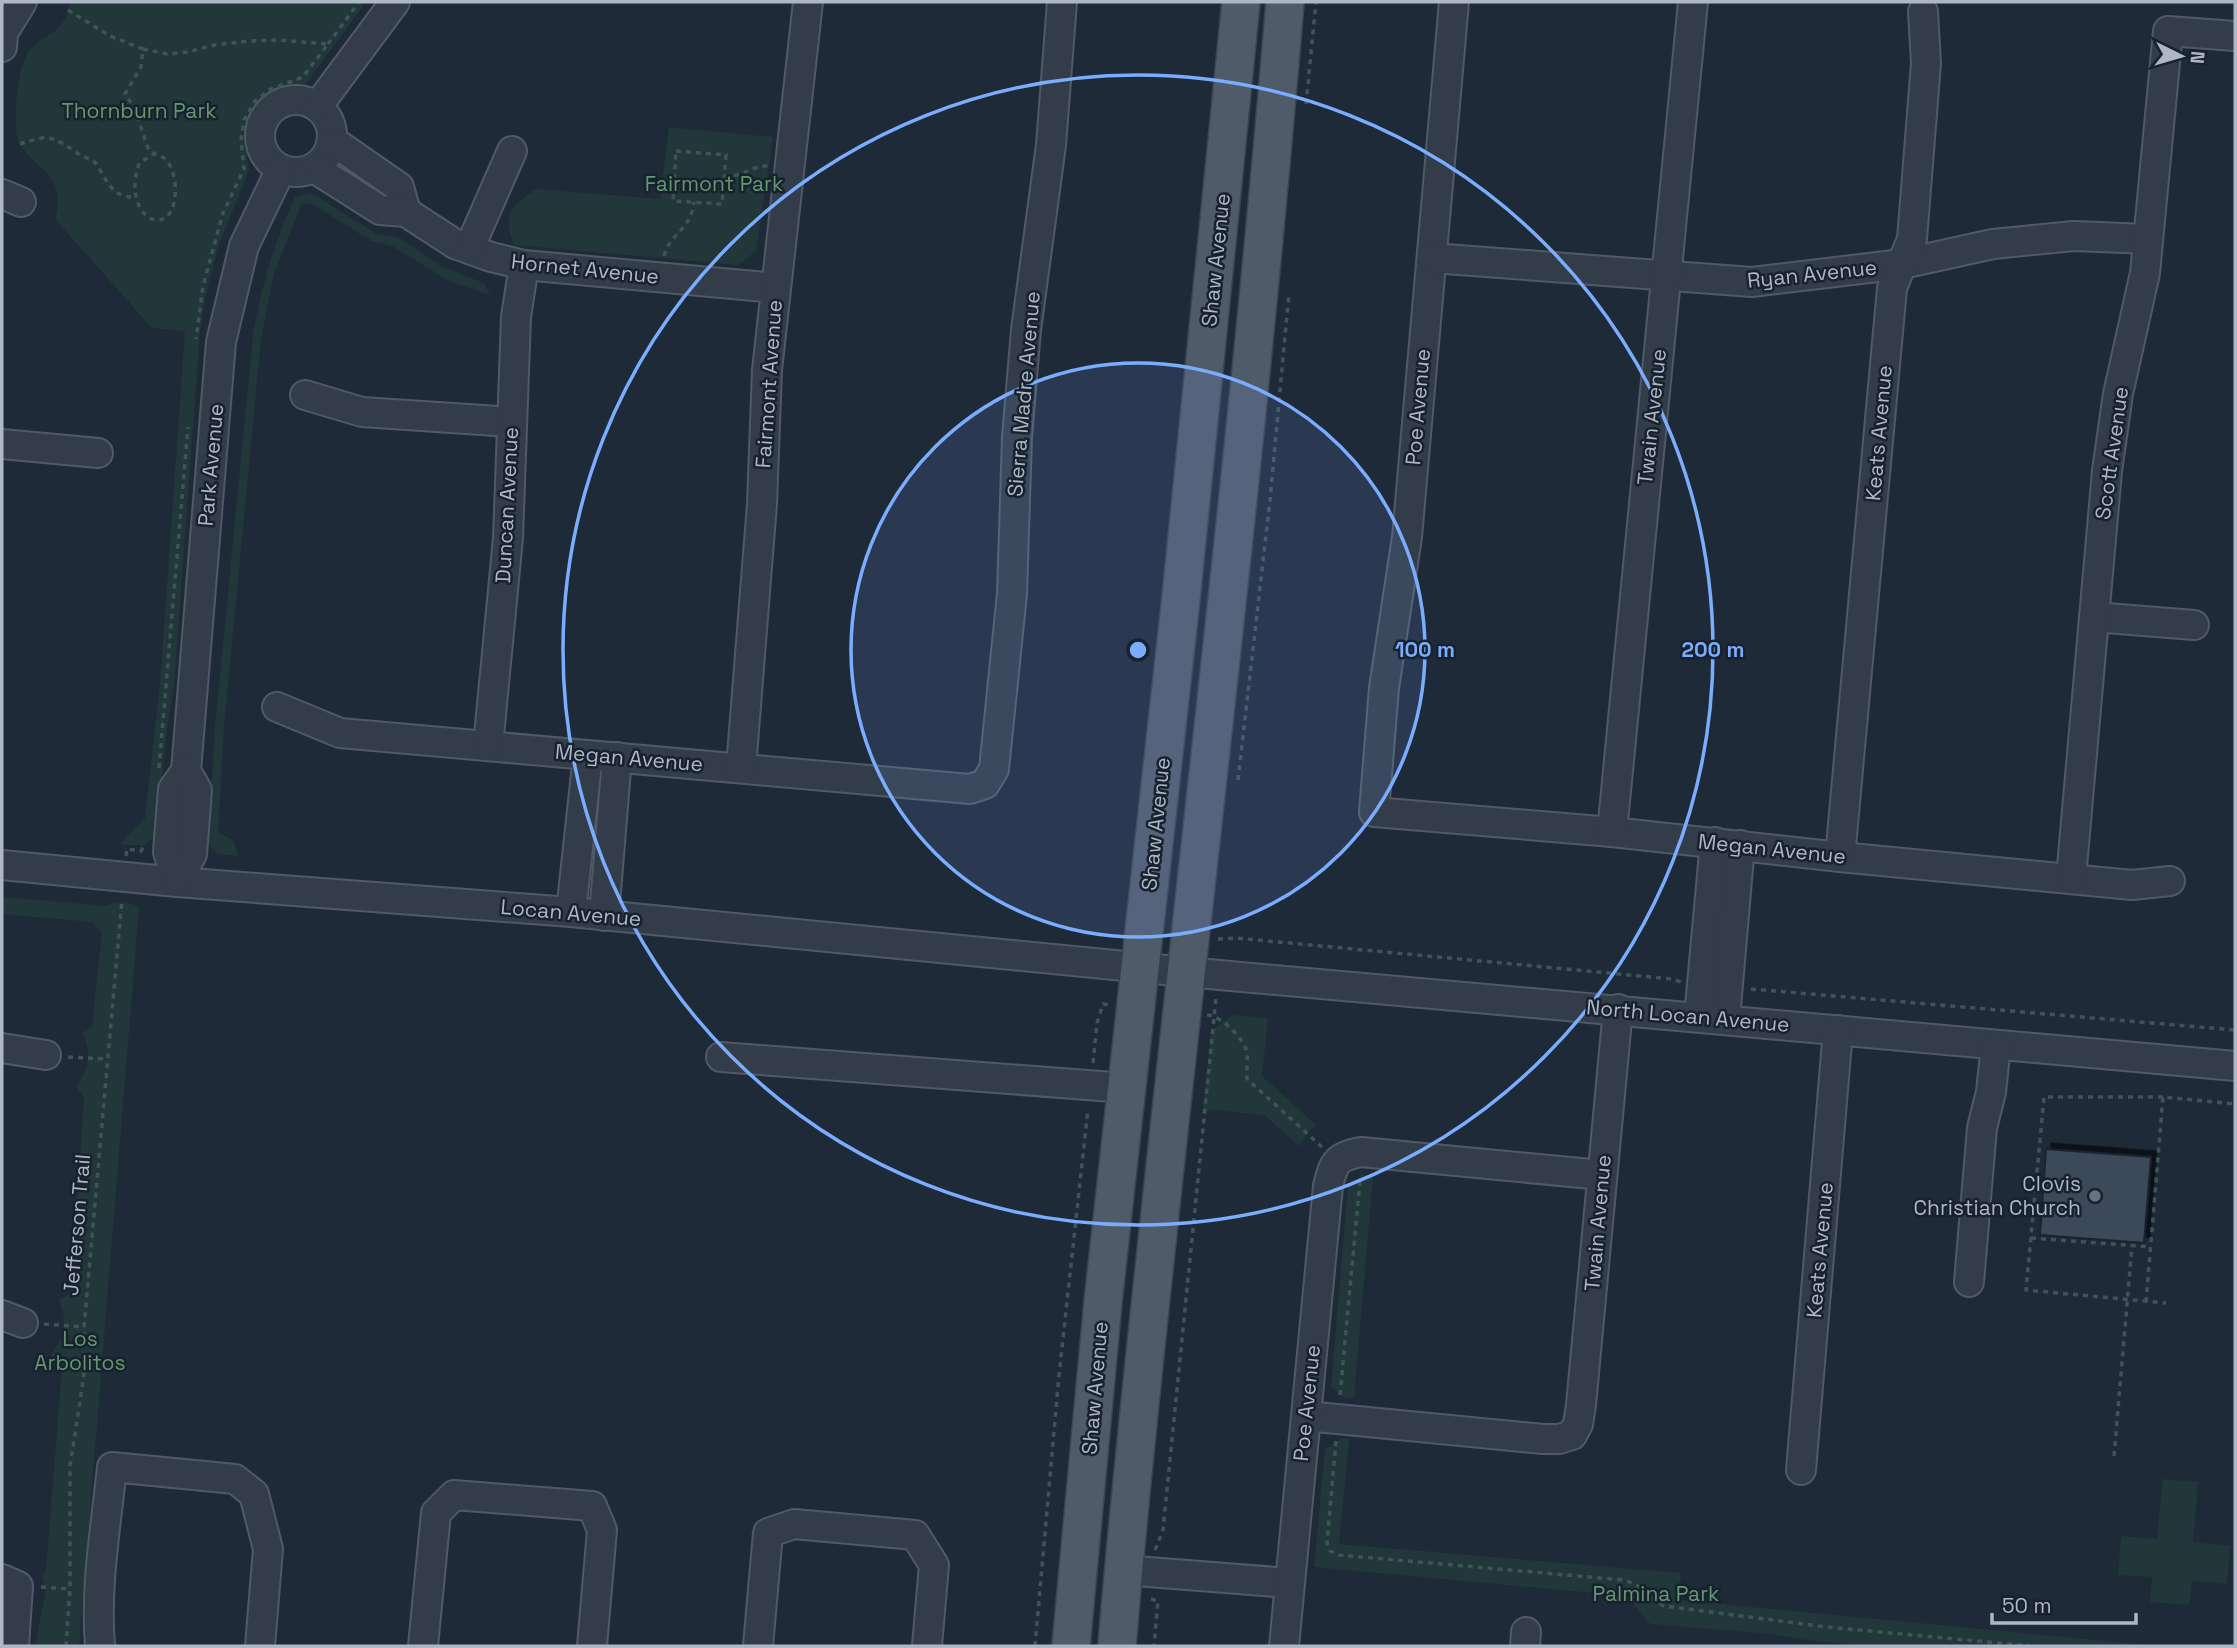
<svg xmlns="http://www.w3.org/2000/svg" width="2237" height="1648" font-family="'Space Grotesk',sans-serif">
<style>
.green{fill:#21373a}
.building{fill:#3b4859;stroke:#1a2330;stroke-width:2;filter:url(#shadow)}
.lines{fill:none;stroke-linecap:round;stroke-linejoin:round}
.minor-casing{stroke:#505a67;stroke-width:32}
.major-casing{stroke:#3c4553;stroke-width:40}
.path{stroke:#3f5457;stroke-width:3.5;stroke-dasharray:5 5;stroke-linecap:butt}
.minor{stroke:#333c49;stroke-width:28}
.major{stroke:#505b6a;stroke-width:37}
.ring{fill:none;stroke:#7aadfe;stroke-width:3.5}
.worship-dot{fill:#6b7280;stroke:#18212e;stroke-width:2.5}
.labels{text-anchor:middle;stroke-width:5;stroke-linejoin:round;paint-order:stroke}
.park-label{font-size:21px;fill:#63986f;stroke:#18212e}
.street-label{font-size:21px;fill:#adb7c6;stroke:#18212e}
.poi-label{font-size:21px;fill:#adb7c6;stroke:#18212e;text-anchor:end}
.centre{fill:#7aadfe;stroke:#18212e;stroke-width:3.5}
.ring-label{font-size:21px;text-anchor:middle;font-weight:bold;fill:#7aadfe;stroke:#18212e;stroke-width:5;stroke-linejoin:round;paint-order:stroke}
</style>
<defs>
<filter id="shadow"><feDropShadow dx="5.5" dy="-5.5" stdDeviation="0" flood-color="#0009"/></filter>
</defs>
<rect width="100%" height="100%" fill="#1f2a39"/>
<g class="green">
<path d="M70,2H366L305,85L298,90L272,96L257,109L250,120L245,142L249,170L218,247L206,295L200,331L174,686L167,729L156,836L143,846L120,844L145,818L160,684L185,331L152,328L55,219C71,164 17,169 16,127C15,106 17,65 31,49C51,28 63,36 70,2Z"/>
<path d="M669,127L773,137L756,251L738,265L514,245C502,213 510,207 536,189L660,199Z"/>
<path d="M312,193L376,234L398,237L443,267L484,283L490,295L451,282L392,246L371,241L311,203L301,205L274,273L261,340L224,727L218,832L233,840L238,856L218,854L208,843L215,727L253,335C261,287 274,242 295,197Z"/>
<path d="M2,897L107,906C117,900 129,902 139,907L79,1646H35L46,1590L42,1577L46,1571L62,1367L51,1355C64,1337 68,1321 59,1300L71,1293L84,1097L76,1087C89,1068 92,1055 83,1033L92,1027L102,933L92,922L2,914Z"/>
<polygon points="1232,1015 1268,1018 1262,1076 1316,1125 1309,1131 1299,1146 1264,1115 1203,1109 1211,1031"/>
<polygon points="1361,1175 1373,1175 1354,1398 1345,1398 1331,1387 1348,1187"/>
<polygon points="1342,1438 1349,1439 1339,1544 1681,1573 1679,1600 2158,1646 1868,1646 1806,1640 1773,1634 1650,1624 1627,1596 1314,1567 1325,1449"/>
<polygon points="2163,1479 2198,1482 2193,1542 2230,1546 2227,1584 2192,1581 2189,1605 2150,1602 2152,1577 2118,1575 2121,1536 2157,1539"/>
</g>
<polygon class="building" points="2046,1149 2151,1157 2144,1243 2040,1235"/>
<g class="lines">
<g class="minor-casing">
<g id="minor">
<polyline points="1454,2 1407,537 1384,688 1374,812 1612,832 1840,857 2132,885 2170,881"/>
<polyline points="2,47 3,33 22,2"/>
<circle cx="296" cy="136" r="36"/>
<polyline points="317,107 395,2"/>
<polyline points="331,143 340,146 399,187 406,212"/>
<polyline points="317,166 320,172 380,210 406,212 455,244 491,257 524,265 776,288"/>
<polyline points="2,194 21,202"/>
<polyline points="469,249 512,151"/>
<polyline points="1432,258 1752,282 1902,264 1993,244 2074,236 2148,239"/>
<polyline points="305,395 362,412 512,422"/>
<polyline points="2,444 98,453"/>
<polyline points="2094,617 2194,625"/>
<polyline points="277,707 340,733 970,789 985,784 994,769 1012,594 1017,437 1026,330 1051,145 1062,2"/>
<polyline points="488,746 508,538 516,317 524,265"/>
<polyline points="741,768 762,504 767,370 808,2"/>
<polyline points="1612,832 1693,2"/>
<polyline points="1840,857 1892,288 1912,239 1926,63 1923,12"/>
<polyline points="2,865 177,882 571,912 1186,972 2235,1066"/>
<polyline points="2071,878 2107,471 2118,394 2145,273 2168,31 2235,36"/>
<polyline points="177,882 168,852 173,789 186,771 221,342 244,246 281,169"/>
<polyline points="177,882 192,854 197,790 186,771"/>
<polyline points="571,912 588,755"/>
<polyline points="604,916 617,757"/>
<polyline points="1699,1017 1715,842"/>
<polyline points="1725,1019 1740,845"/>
<polyline points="2,1048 46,1055"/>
<polyline points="721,1057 1126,1088"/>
<polyline points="1969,1282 1982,1128 1991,1092 1996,1045"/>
<polyline points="2,1315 23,1323"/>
<polyline points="1306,1416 1543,1439 1559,1439 1572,1435 1578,1424 1581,1405 1618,1009"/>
<polyline points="1801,1470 1838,1030"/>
<polyline points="1123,1570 1289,1583"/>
<polyline points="2,1579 18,1586 14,1646"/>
<path d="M100,1646C95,1587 106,1526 112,1467L235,1479L254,1494L268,1549L260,1646"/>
<polyline points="423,1646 436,1513 454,1495 592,1506 602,1530 592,1646"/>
<polyline points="758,1646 768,1533 794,1524 915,1535 934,1565 927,1646"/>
<path d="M1284,1646L1328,1186C1334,1162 1336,1157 1361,1152L1602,1175"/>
<polyline points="1525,1646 1526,1632"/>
</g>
</g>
<g class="major-casing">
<g id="major">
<polyline points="1071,1646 1103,1302 1181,598 1241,2"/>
<path d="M1117,1646C1130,1486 1148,1327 1165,1167C1207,779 1253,391 1285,2"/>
</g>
</g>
<g class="path">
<path d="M68,10L110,36L143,49L141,67L125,94L134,107L149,151C154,154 159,155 164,158C171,164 174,174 175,183C180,245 119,223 139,163L154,154"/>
<polyline points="328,44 359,2"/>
<polyline points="143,49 167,54 187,52 215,45 249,41 277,40 328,44 303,77 269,90 255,101 244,120 241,140 244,169 223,213 203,286 196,339"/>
<polyline points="1306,104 1316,2"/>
<path d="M20,144C27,142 34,139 42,138C62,136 74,156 93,160C107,177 109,198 135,197"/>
<polygon points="676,151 726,155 722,204 673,201"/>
<path d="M724,176C746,177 748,166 768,166"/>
<path d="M664,256C671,231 690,232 694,202"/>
<polyline points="159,768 188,427"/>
<polyline points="1238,780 1270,500 1289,293"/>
<polyline points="126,856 127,849 141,851 144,846"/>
<polyline points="1218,939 1236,938 1672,979 1681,982"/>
<polyline points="1751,989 2235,1030"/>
<path d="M1207,1015C1221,1016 1241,1036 1246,1049C1249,1058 1246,1069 1247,1079L1322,1147"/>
<polyline points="68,1057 107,1059"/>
<polyline points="1093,1063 1097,1023 1103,1004 1109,1005"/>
<polyline points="2163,1097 2044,1097 2026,1290 2166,1303"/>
<polyline points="2031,1238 2151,1247"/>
<polyline points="2146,1302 2163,1097 2235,1104"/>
<polyline points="44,1324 84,1327"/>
<polyline points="1340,1395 1360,1181 1357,1178"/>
<path d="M1336,1441L1327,1543L1330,1551L1339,1555L1623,1580C1645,1586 1647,1597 1664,1606L1827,1627L2030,1646"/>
<polyline points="2114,1456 2132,1246"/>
<polyline points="1155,1550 1163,1530 1216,998"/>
<polyline points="41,1587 70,1589"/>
<polyline points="1151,1599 1158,1601 1154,1646"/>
<polyline points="66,1646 70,1589 70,1466 84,1375 84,1327 122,899"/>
<polyline points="1035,1646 1059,1375 1088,1109"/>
</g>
<use href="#minor" class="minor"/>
<use href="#major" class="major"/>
</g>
<circle cx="1138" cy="650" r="287" fill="#7aadfe" fill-opacity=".12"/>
<g class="ring">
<circle cx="1138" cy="650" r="287"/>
<circle cx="1138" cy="650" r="575"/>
</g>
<circle class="worship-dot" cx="2095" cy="1196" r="7"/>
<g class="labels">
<g class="park-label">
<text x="139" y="118">Thornburn Park</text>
<text x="714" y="191">Fairmont Park</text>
<text x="80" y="1346">Los<tspan x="80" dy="24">Arbolitos</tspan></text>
<text x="1656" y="1601">Palmina Park</text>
</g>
<g class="street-label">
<text transform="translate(1216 260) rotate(-84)" y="7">Shaw Avenue</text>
<text transform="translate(585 269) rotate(6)" y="7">Hornet Avenue</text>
<text transform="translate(1812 274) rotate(-6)" y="7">Ryan Avenue</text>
<text transform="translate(769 384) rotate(-86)" y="7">Fairmont Avenue</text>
<text transform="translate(1024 394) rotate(-85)" y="7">Sierra Madre Avenue</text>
<text transform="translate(1418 407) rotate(-85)" y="7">Poe Avenue</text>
<text transform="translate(1652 417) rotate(-84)" y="7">Twain Avenue</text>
<text transform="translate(1879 433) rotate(-85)" y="7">Keats Avenue</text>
<text transform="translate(2112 453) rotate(-82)" y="7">Scott Avenue</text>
<text transform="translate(211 465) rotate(-85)" y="7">Park Avenue</text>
<text transform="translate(507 505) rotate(-87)" y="7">Duncan Avenue</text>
<text transform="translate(629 758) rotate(5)" y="7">Megan Avenue</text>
<text transform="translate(1156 824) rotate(-84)" y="7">Shaw Avenue</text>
<text transform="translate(1772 849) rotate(6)" y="7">Megan Avenue</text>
<text transform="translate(571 913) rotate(5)" y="7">Locan Avenue</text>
<text transform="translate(1688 1016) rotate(5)" y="7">North Locan Avenue</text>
<text transform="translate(1598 1223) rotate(-85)" y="7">Twain Avenue</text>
<text transform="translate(77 1225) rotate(-85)" y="7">Jefferson Trail</text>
<text transform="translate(1820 1250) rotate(-85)" y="7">Keats Avenue</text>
<text transform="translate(1095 1388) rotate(-85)" y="7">Shaw Avenue</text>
<text transform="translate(1307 1403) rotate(-84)" y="7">Poe Avenue</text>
</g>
<g class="poi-label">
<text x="2081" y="1191">Clovis<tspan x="2081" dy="24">Christian Church</tspan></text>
</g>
</g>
<circle cx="1138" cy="650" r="10" class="centre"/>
<g class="ring-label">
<text x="1425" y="657">100 m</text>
<text x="1713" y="657">200 m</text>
</g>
<rect width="2237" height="1648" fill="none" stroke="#adb7c6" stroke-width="7"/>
<g transform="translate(2181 56) rotate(95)" stroke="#18212e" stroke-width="5" paint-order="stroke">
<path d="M0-5L12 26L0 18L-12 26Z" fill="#adb7c6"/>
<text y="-10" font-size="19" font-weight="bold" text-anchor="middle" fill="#adb7c6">N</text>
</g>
<path d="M1992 1613v10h144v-10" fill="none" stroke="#adb7c6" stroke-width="3.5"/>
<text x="2002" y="1613" font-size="21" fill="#adb7c6" stroke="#18212e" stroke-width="5" paint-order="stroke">50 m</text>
</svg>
